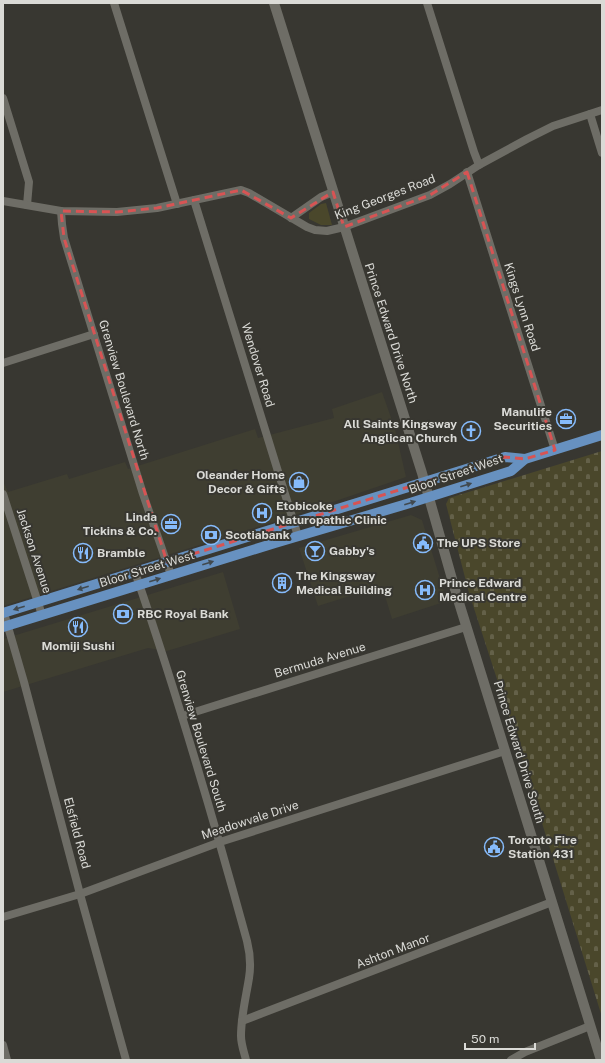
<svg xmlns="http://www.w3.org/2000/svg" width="605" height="1063" font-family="'Public Sans',sans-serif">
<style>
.built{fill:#3f3e31}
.grass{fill:#4a472b}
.cemetery{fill:url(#cemetery-stones)}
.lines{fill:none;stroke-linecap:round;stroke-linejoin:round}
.minor{stroke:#6e6d66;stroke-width:8}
.tertiary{stroke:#6e6d66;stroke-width:10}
.primary{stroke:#6791c0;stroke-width:10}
.oneway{fill:#41494e}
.marked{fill:none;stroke:#d75454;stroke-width:3;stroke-dasharray:8 5;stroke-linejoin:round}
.labels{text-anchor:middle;stroke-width:4;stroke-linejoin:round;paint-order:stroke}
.street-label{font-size:12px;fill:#dadad6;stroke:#383731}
.poi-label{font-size:12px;font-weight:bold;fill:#dadad6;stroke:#383731;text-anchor:start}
</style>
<defs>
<pattern id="cemetery-stones" width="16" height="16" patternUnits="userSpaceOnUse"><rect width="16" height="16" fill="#4a472b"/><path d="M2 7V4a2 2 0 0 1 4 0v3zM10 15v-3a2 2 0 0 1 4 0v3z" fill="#646149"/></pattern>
</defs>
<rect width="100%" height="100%" fill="#383731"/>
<g class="built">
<polygon points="382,392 395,429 406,477 280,520 3,606 3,481 8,492 67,474 69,479 125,462 128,469 255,429 258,438 334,418 332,409"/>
<polygon points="411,515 422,520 447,601 392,619 382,586 318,606 299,548"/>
<polygon points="223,572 240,629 167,651 148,648 3,692 3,639"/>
</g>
<polygon class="grass" points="326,203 332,225 321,225 309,219 309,213 321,204"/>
<polygon class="cemetery" points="602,451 602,1017 508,713 469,593 446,504 449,498"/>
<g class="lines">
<g class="minor">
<polyline points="114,3 177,204"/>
<polyline points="427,3 474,152 479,165"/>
<polyline points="3,98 29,182 27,205"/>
<polyline points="590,114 602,153"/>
<polyline points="467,172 555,450"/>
<polyline points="194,200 298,536"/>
<polyline points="3,201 61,211 117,212 157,208 241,190 249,193 307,227 315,230 327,231 344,227 430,195 450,184 479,165 527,139 553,126 602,110"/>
<polyline points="61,211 62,224 64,238 143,494 171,575"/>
<polyline points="291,218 321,197 333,192"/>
<polyline points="3,363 94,334"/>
<polyline points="3,494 42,615"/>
<path d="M135,572C177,694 213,817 247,941C250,953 251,966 249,978C246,997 241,1016 241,1036C241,1044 244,1052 246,1060"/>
<polyline points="4,613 24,682 80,894 126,1060"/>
<polyline points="182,716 466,627"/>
<polyline points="3,917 80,894 220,842 505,751"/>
<polyline points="242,1021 552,902"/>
<polyline points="3,1045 7,1060"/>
<polyline points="511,1060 525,1052 590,1026"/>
</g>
<polyline class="tertiary" points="274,3 422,473 456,593 601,1060"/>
<g class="primary">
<polyline points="3,613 505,457 525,459"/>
<polyline points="3,627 275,543 410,503 511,471 525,459 602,435"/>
</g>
</g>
<defs><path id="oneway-solid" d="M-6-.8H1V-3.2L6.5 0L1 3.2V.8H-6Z"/></defs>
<g class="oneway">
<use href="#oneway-solid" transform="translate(466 485) rotate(-18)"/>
<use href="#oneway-solid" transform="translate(410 503) rotate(-17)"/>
<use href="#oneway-solid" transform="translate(208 563) rotate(-17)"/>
<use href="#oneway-solid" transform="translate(155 580) rotate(-18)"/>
<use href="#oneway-solid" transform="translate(83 588) rotate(163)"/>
<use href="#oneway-solid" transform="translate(19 608) rotate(163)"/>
</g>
<path class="marked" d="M467,172L555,450L525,459L505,457L167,562L64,238L61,211L117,212L157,208L241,190L291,218L333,192L344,227L430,195Z"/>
<defs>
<g id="office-ring" transform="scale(1)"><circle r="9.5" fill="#383731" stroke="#86bbfb" stroke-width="1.5"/><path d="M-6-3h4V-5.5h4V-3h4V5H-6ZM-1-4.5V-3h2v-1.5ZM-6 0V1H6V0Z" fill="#86bbfb"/></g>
<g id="church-ring" transform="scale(1)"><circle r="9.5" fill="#383731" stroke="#86bbfb" stroke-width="1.5"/><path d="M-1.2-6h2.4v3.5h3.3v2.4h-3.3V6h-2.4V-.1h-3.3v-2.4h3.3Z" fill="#86bbfb"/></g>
<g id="shop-ring" transform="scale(1)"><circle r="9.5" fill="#383731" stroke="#86bbfb" stroke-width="1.5"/><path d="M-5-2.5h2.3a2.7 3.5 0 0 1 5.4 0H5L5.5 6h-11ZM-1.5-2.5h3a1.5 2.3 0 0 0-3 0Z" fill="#86bbfb"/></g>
<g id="hospital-ring" transform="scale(1)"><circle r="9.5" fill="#383731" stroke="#86bbfb" stroke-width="1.5"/><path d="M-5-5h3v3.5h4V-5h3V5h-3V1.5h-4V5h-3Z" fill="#86bbfb"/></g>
<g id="bank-ring" transform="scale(1)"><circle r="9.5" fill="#383731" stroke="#86bbfb" stroke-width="1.5"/><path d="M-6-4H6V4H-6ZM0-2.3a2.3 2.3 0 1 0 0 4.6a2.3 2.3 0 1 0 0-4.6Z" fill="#86bbfb"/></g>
<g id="civic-ring" transform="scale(1)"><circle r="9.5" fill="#383731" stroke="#86bbfb" stroke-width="1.5"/><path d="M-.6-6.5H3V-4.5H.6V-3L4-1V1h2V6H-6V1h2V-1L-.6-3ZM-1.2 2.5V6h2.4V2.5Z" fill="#86bbfb"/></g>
<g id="bar-ring" transform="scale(1)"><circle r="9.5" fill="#383731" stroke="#86bbfb" stroke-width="1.5"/><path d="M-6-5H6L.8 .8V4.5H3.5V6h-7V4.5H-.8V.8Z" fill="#86bbfb"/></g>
<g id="restaurant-ring" transform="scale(1)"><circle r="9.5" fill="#383731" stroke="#86bbfb" stroke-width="1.5"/><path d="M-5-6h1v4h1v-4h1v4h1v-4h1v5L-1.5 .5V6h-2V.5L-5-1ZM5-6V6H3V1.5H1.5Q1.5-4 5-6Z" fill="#86bbfb"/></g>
<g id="building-ring" transform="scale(1)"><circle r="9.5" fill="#383731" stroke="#86bbfb" stroke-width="1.5"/><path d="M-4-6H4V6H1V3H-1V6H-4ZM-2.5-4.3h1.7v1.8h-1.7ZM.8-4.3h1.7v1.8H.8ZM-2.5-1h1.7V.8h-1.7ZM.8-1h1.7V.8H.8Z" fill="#86bbfb"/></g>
</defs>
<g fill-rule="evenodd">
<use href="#office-ring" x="566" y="419"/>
<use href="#church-ring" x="471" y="431"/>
<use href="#shop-ring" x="299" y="482"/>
<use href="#hospital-ring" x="262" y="513"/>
<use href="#office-ring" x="171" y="524"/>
<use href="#bank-ring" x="211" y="535"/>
<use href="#civic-ring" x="423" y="543"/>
<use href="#bar-ring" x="315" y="551"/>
<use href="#restaurant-ring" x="83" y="553"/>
<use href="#building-ring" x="282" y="583"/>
<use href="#hospital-ring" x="425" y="590"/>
<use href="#bank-ring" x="123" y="614"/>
<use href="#restaurant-ring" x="78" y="627"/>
<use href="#civic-ring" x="494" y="847"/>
</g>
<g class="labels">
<g class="street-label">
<text transform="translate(385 197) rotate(-21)" y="4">King Georges Road</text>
<text transform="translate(522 307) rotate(72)" y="4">Kings Lynn Road</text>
<text transform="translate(391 333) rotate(72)" y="4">Prince Edward Drive North</text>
<text transform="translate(258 365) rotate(73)" y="4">Wendover Road</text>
<text transform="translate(124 390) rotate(73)" y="4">Grenview Boulevard North</text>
<text transform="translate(456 474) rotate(-19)" y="4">Bloor Street West</text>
<text transform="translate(34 551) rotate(72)" y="4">Jackson Avenue</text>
<text transform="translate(147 569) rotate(-17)" y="4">Bloor Street West</text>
<text transform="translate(320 660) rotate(-17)" y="4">Bermuda Avenue</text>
<text transform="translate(201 741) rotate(73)" y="4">Grenview Boulevard South</text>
<text transform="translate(519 752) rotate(73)" y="4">Prince Edward Drive South</text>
<text transform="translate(250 820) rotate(-18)" y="4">Meadowvale Drive</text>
<text transform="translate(77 833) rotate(75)" y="4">Elsfield Road</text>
<text transform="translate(393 951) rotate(-21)" y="4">Ashton Manor</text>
</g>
<g class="poi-label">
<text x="552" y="416" text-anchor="end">Manulife<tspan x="552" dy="14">Securities</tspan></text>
<text x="457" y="428" text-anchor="end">All Saints Kingsway<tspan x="457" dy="14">Anglican Church</tspan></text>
<text x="285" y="479" text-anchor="end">Oleander Home<tspan x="285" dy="14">Decor &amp; Gifts</tspan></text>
<text x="276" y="510">Etobicoke<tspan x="276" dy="14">Naturopathic Clinic</tspan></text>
<text x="157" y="521" text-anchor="end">Linda<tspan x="157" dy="14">Tickins &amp; Co.</tspan></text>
<text x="225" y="539">Scotiabank</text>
<text x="437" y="547">The UPS Store</text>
<text x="329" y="555">Gabby's</text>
<text x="97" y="557">Bramble</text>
<text x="296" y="580">The Kingsway<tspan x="296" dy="14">Medical Building</tspan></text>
<text x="439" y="587">Prince Edward<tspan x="439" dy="14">Medical Centre</tspan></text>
<text x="137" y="618">RBC Royal Bank</text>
<text x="78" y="650" text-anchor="middle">Momiji Sushi</text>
<text x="508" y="844">Toronto Fire<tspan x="508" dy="14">Station 431</tspan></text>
</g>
</g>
<rect width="605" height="1063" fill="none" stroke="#dadad6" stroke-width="8"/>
<path d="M465 1043v6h70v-6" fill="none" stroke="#dadad6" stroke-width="2"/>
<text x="471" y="1043" font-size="12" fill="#dadad6" stroke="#383731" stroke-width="3" paint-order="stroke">50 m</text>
</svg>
